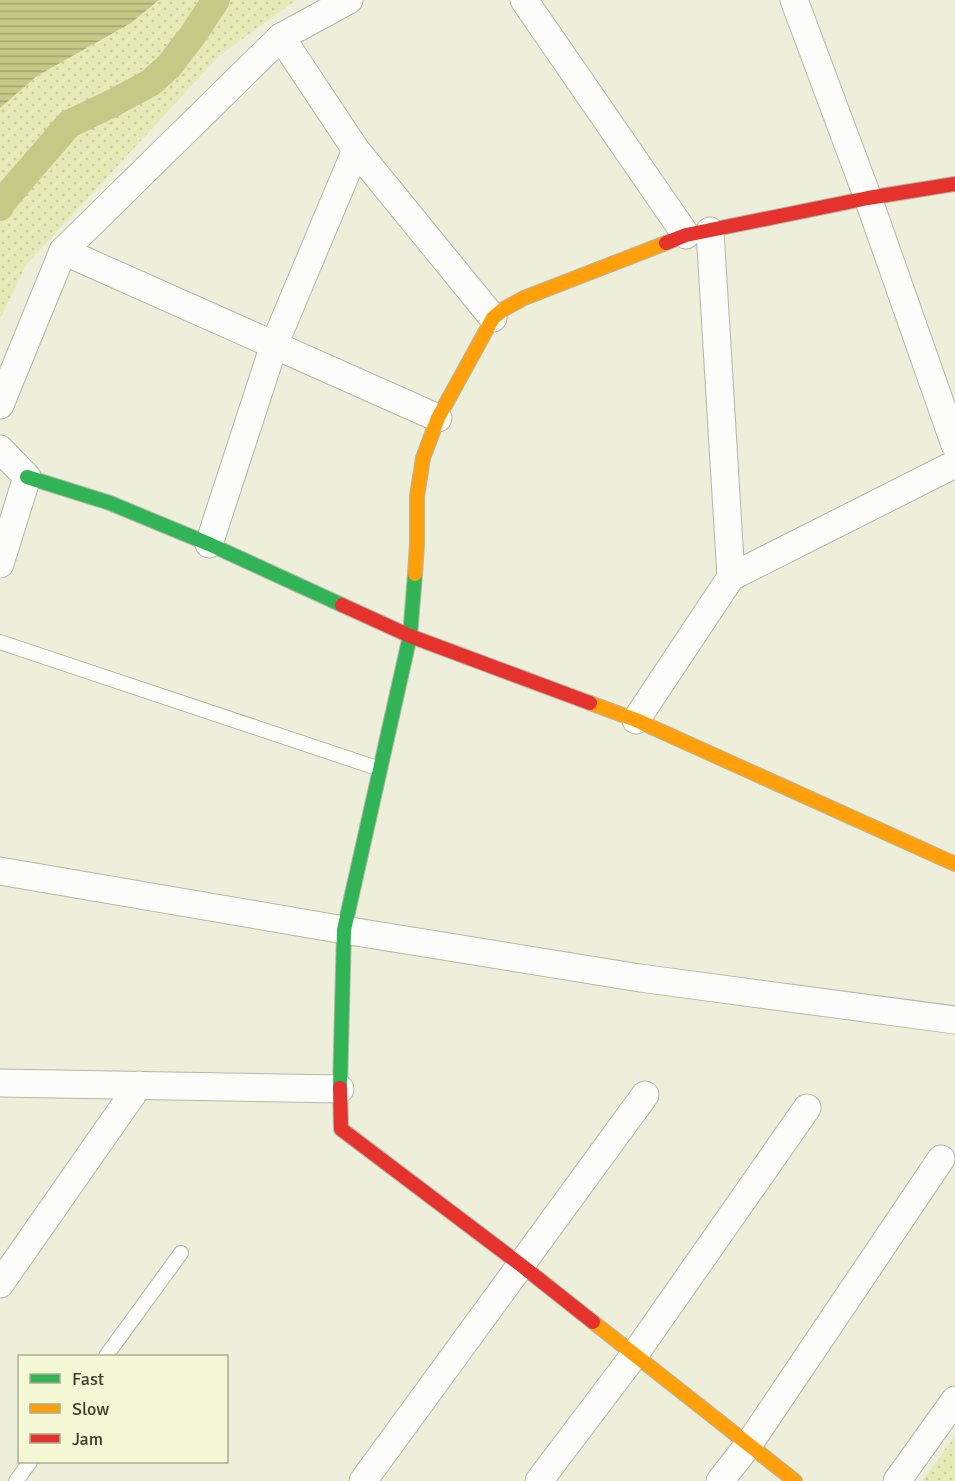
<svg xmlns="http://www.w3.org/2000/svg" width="955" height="1481" font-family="Signika,sans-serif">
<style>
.grass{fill:url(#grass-dots)}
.water{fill:url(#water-rules)}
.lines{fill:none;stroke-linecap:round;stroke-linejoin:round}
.canal{stroke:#c5c986;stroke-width:28}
.lane-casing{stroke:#b4b6a7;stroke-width:16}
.street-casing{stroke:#b4b6a7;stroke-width:29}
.fast-casing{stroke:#b4b6a7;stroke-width:16}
.slow-casing{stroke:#b4b6a7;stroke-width:16}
.jam-casing{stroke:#b4b6a7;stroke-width:16}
.lane{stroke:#fcfdfa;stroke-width:14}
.street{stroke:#fcfdfa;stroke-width:27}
.fast{stroke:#30b455;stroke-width:14}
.slow{stroke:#ff9f0a;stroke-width:14}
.jam{stroke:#e5322d;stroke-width:14}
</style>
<defs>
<pattern id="grass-dots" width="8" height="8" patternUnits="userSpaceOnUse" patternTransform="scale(1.5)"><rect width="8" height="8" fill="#e6eab7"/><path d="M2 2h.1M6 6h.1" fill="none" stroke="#c6ca9e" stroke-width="1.8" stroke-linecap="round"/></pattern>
<pattern id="water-rules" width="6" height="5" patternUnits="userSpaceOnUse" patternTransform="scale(1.5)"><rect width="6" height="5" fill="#c5c986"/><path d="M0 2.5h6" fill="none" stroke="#a1a56e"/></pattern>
</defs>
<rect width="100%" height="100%" fill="#edefdb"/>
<g class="grass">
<polygon points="159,0 296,0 219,56 26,265 2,315 0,318 0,108 37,76 131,23"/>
<polygon points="955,1436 955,1481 922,1481"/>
</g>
<polygon class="water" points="0,0 159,0 131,23 37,76 0,108"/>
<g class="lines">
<polyline class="canal" points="0,207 2,202 69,124 113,103 150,83 169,66 192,36 216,0"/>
<g class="lane-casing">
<g id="lane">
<polyline points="0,642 380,769"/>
<polyline points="106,1356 181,1253"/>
<polyline points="16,1481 30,1462"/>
</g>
</g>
<g class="street-casing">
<g id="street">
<polyline points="524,0 686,235"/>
<polyline points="794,0 868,198 955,445"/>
<polyline points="281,37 356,150 493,318"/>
<polyline points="710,231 731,577"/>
<polyline points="63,251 438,418"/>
<polyline points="0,405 63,251 281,37 349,0"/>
<polyline points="0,449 27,477 0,564"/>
<polyline points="209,544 274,345 356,150"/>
<polyline points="636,720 731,577 955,464"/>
<polyline points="0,871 344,930 640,978 955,1020"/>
<polyline points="0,1083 340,1089"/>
<polyline points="0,1284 139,1085"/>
<polyline points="363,1481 645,1095"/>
<polyline points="539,1481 635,1354 807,1108"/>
<polyline points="720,1481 749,1444 941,1159"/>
<polyline points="897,1481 955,1400"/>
</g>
</g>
<g class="fast-casing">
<g id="fast">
<polyline points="27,477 110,503 209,544 342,605"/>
<polyline points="340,1088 344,930 410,636 415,574"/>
</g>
</g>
<g class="slow-casing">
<g id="slow">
<polyline points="415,574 417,544 417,496 423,458 438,418 493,318 504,309 524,298 666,243"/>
<polyline points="590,703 636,720 955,864"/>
<polyline points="593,1322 795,1481"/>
</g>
</g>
<g class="jam-casing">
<g id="jam">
<polyline points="666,243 686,235 868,198 955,184"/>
<polyline points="342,605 410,636 590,703"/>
<polyline points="340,1088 341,1129 521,1265 593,1322"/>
</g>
</g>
<use href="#lane" class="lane"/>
<use href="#street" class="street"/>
<use href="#fast" class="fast"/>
<use href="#slow" class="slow"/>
<use href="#jam" class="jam"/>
</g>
<rect x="18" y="1355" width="210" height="108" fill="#f4f7d3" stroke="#abad92" stroke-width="1.5"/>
<rect x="30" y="1374" width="30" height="9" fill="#30b455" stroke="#abad92" stroke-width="1.5"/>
<text x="72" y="1385" font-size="18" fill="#3d3e30">Fast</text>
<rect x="30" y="1404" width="30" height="9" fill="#ff9f0a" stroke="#abad92" stroke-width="1.5"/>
<text x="72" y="1415" font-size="18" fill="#3d3e30">Slow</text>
<rect x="30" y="1434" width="30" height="9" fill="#e5322d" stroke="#abad92" stroke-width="1.5"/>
<text x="72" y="1445" font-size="18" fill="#3d3e30">Jam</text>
</svg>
